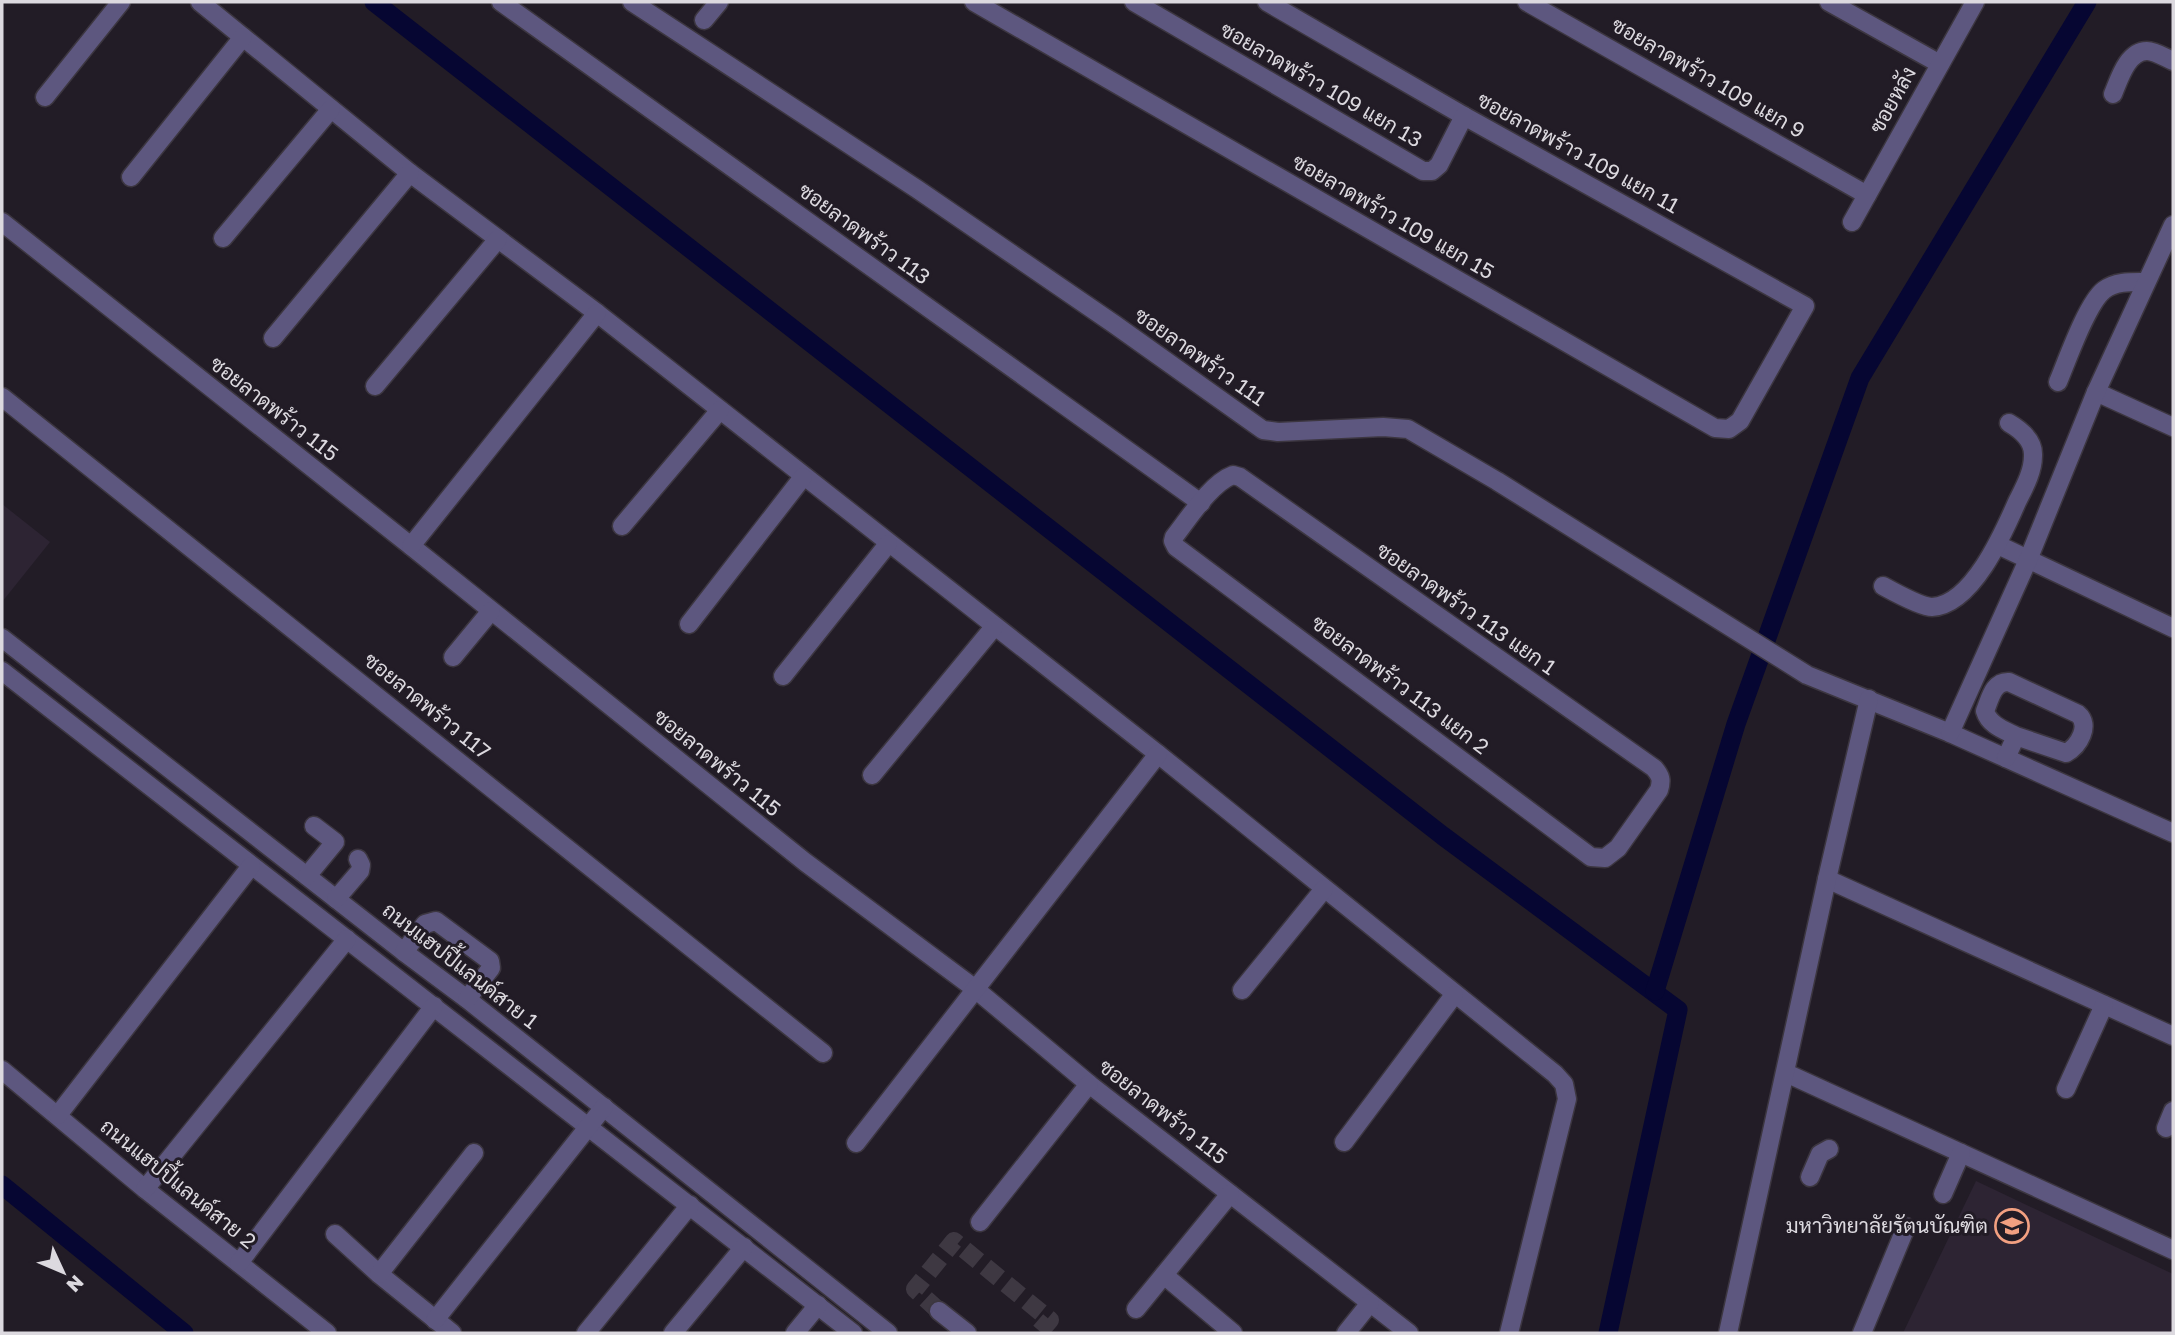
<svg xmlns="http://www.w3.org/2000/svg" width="2175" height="1335" font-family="'Golos Text',Sarabun,sans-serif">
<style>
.built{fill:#2d2433}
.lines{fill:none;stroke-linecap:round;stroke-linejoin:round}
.canal{stroke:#060632;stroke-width:19}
.minor-tunnel{stroke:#3e3842;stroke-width:18;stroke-dasharray:18 9;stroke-linecap:butt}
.minor-casing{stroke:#3c3640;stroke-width:21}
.minor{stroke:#5d577f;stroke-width:18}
.labels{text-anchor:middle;stroke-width:6;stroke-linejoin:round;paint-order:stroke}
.street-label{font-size:21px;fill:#dcd9df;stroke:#221c26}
.poi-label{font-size:21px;fill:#dcd9df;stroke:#221c26;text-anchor:end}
</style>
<rect width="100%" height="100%" fill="#221c26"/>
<g class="built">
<polygon points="2,504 50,542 2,602"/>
<polygon points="1976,1181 2173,1274 2173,1333 1903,1333"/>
</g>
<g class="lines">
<g class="canal">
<polyline points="374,2 1443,836 1678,1010 1608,1333"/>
<polyline points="1655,991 1736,724 1860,378 2087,2"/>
<polyline points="2,1185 184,1333"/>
</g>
<polyline class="minor-tunnel" points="939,1311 915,1289 954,1241 1050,1320 1039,1333"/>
<g class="minor-casing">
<g id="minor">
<polyline points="200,2 410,173 597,313 1158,754 1555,1074 1564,1084 1567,1099 1509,1333"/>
<polyline points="501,2 1201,503"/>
<polyline points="632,2 917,189 1114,324 1263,430 1278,432 1383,427 1408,429 1497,481 1807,675 1950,733 2173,833"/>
<polyline points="974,2 1715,428 1729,429 1740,421 1805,306 1464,116 1267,2"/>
<polyline points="1134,2 1423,171 1432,171 1439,165 1464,116"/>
<polyline points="1527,2 1867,195"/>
<polyline points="1829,2 1940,64"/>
<polyline points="704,20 719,2"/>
<path d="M2113,94C2119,80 2127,51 2147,51C2155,51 2166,58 2173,61"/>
<polyline points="45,97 121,2"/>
<polyline points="131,177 243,37"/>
<polyline points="2,222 411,546 805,862 974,988 1089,1084 1409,1333"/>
<polyline points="1852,222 1975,2"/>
<polyline points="223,238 331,109"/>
<polyline points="273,338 410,173"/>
<path d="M2058,382C2067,361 2087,303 2104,290C2116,281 2132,282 2146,282"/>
<polyline points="375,386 498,239"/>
<polyline points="2096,392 2173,427"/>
<polyline points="2,397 823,1053"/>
<path d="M1233,475L1240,477L1654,768C1661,776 1662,780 1659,790L1618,848L1605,858L1591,857L1176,547L1173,541L1174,537C1189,518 1211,483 1233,475Z"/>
<polyline points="622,526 720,410"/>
<polyline points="1998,545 2173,628"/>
<polyline points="411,546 597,313"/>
<path d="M1883,586C1894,592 1921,607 1932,607C1972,605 2003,534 2017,502C2024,488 2033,472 2033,456C2034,441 2021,430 2009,423"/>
<polyline points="689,624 803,477"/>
<polyline points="2,638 404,952 467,999 888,1333"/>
<polyline points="453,657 491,611"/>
<polyline points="2,671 853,1333"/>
<polyline points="783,676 888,544"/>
<polyline points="1950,733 2028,560 2096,392 2173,225"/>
<path d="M2006,758L2016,736L2066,753C2079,746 2091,725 2078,714L2009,682C1993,681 1990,699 1985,711C1989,725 2004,730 2016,736"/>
<polyline points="872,775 994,627"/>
<polyline points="307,876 335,842 314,826"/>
<polyline points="1827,879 2173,1036"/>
<polyline points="336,899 360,871 361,865 358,859"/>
<polyline points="404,952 425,924 436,921 490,961 491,968 467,999"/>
<polyline points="1242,990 1324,889"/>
<polyline points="2,1070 145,1189 327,1333"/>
<polyline points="1786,1073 2173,1250"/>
<polyline points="2066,1089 2104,1005"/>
<polyline points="58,1115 251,866"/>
<polyline points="2166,1128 2173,1111"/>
<polyline points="1344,1142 1454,995"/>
<polyline points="856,1143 1158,754"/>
<polyline points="1810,1177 1820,1154 1829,1149"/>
<polyline points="145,1189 347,939"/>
<polyline points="1943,1194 1961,1153"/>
<polyline points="980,1222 1089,1084"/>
<polyline points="335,1234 379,1274 452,1333"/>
<polyline points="239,1263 434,1006"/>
<polyline points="379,1274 474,1153"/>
<polyline points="1164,1275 1233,1333"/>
<polyline points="1136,1309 1230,1194"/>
<polyline points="939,1311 967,1333"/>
<polyline points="435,1320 604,1107"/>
<polyline points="586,1333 690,1205"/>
<polyline points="673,1333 744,1247"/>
<polyline points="795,1333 818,1305"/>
<polyline points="1346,1333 1370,1303"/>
<polyline points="1728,1333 1827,879 1869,699"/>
<polyline points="1862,1333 1906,1227"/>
</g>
</g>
<use href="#minor" class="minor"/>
</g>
<defs>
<g id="university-ring" transform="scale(1.75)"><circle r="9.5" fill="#221c26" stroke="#f2a081" stroke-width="1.5"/><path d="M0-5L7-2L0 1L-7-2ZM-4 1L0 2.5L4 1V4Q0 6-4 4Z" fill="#f2a081"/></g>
</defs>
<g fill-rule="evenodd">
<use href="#university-ring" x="2012" y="1226"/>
</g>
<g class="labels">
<g class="street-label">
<text transform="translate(1708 78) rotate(30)" y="7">ซอยลาดพร้าว 109 แยก 9</text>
<text transform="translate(1321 85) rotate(30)" y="7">ซอยลาดพร้าว 109 แยก 13</text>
<text transform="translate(1893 100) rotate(-61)" y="7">ซอยหลัง</text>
<text transform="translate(1578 153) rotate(29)" y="7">ซอยลาดพร้าว 109 แยก 11</text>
<text transform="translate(1393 217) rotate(30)" y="7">ซอยลาดพร้าว 109 แยก 15</text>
<text transform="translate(864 234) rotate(36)" y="7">ซอยลาดพร้าว 113</text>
<text transform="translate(1200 357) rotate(35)" y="7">ซอยลาดพร้าว 111</text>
<text transform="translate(274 409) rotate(38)" y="7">ซอยลาดพร้าว 115</text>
<text transform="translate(1466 609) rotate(35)" y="7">ซอยลาดพร้าว 113 แยก 1</text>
<text transform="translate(1400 685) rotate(37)" y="7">ซอยลาดพร้าว 113 แยก 2</text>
<text transform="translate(427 706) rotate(39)" y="7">ซอยลาดพร้าว 117</text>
<text transform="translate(717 763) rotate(39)" y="7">ซอยลาดพร้าว 115</text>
<text transform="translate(460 966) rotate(38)" y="7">ถนนแฮปปี้แลนด์สาย 1</text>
<text transform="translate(1163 1112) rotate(38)" y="7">ซอยลาดพร้าว 115</text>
<text transform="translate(178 1184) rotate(39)" y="7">ถนนแฮปปี้แลนด์สาย 2</text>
</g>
<g class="poi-label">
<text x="1988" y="1233">มหาวิทยาลัยรัตนบัณฑิต</text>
</g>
</g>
<rect width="2175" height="1335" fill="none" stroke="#dcd9df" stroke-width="7"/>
<g transform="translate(63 1272) rotate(134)" stroke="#221c26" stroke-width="5" paint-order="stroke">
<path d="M0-5L12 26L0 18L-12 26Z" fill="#dcd9df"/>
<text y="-10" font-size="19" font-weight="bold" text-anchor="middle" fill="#dcd9df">N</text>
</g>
</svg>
